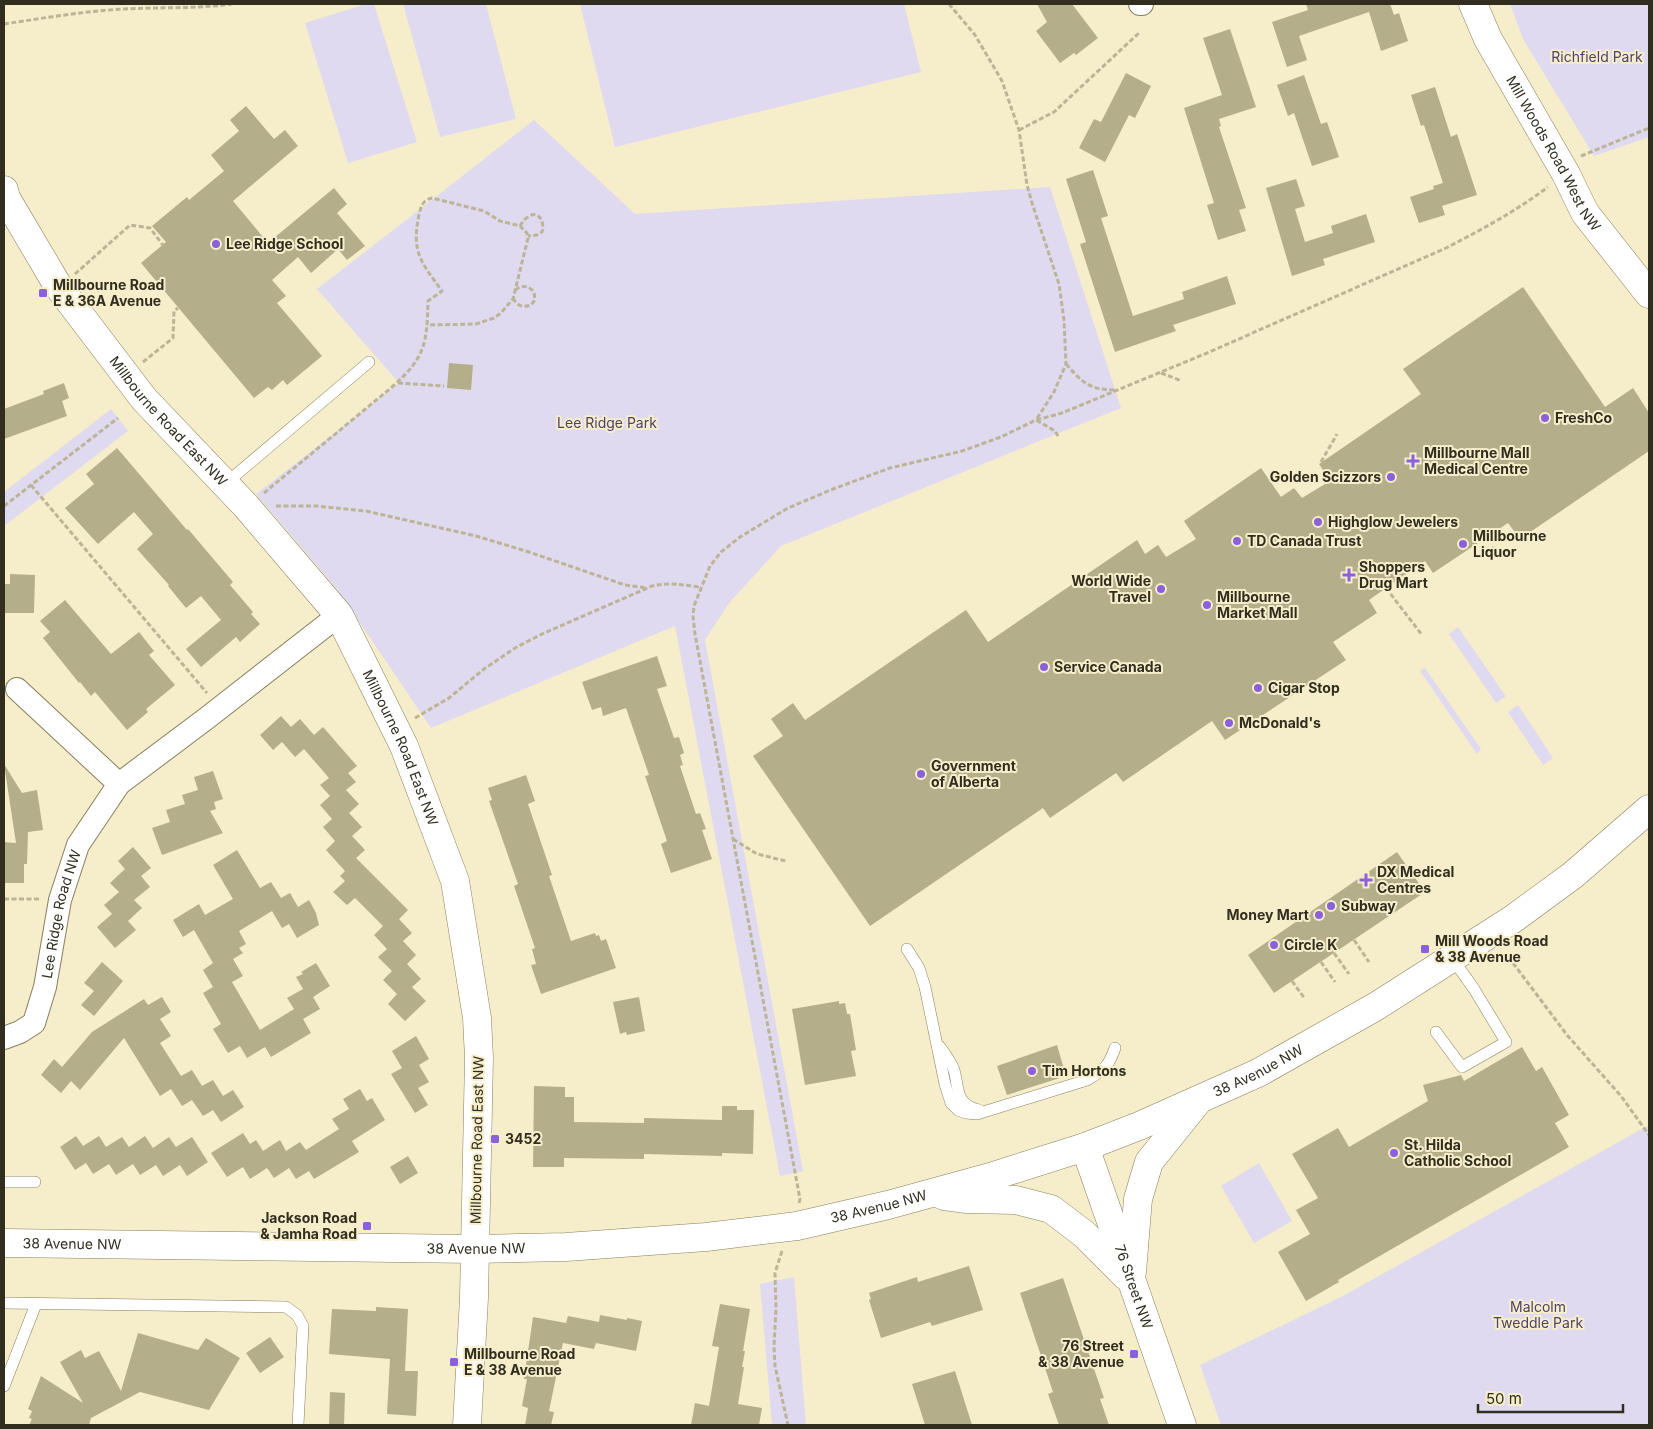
<svg xmlns="http://www.w3.org/2000/svg" width="1653" height="1429" font-family="Inter,sans-serif">
<style>
.green{fill:#dfdaf0}
.building{fill:#b5ae8b}
.lines{fill:none;stroke-linecap:round;stroke-linejoin:round}
.service-casing{stroke:#867f5e;stroke-width:12}
.minor-casing{stroke:#867f5e;stroke-width:24}
.tertiary-casing{stroke:#867f5e;stroke-width:29}
.path{stroke:#bbb497;stroke-width:3;stroke-dasharray:5 2.5;stroke-linecap:butt}
.service{stroke:#fff;stroke-width:11}
.minor{stroke:#fff;stroke-width:22}
.tertiary{stroke:#fff;stroke-width:28}
.poi-dot{fill:#8a61db;stroke:#f6eeca;stroke-width:2}
.labels{text-anchor:middle;stroke-width:4;stroke-linejoin:round;paint-order:stroke}
.park-label{font-size:14px;fill:#4e426d;stroke:#f6eeca}
.street-label{font-size:14px;fill:#312e20;stroke:#f6eeca}
.poi-label{font-size:14px;font-weight:bold;fill:#312e20;stroke:#f6eeca;text-anchor:start}
</style>
<rect width="100%" height="100%" fill="#f6eeca"/>
<g class="green">
<polygon points="366,4 374,4 417,142 348,163 305,23"/>
<polygon points="403,4 486,4 516,119 440,137"/>
<polygon points="580,4 904,4 921,72 615,147"/>
<polygon points="1510,4 1649,4 1649,137 1594,156 1523,39"/>
<polygon points="534,120 635,214 1050,187 1121,408 781,546 729,603 705,640 803,1171 780,1176 675,626 431,728 337,589 256,494 399,383 317,289 428,203 429,198 433,199"/>
<polygon points="111,409 128,431 4,526 4,492"/>
<polygon points="1458,627 1505,695 1505,697 1496,703 1449,634"/>
<polygon points="1425,668 1481,749 1477,754 1420,671"/>
<polygon points="1518,705 1553,758 1543,765 1508,712"/>
<polygon points="1649,1125 1649,1425 1221,1425 1200,1365 1343,1296"/>
<polygon points="1259,1163 1292,1221 1254,1243 1221,1186"/>
<polygon points="794,1277 806,1425 772,1425 760,1284"/>
</g>
<g class="building">
<polygon points="1037,4 1072,4 1098,38 1076,55 1074,53 1060,63 1036,31 1047,22"/>
<polygon points="1306,4 1390,4 1394,15 1399,13 1408,41 1381,51 1369,12 1299,36 1307,60 1287,67 1272,22 1308,10"/>
<polygon points="1230,29 1256,107 1219,119 1221,126 1219,127 1246,208 1239,210 1246,231 1218,240 1207,205 1214,203 1184,108 1222,95 1203,38"/>
<polygon points="1126,73 1151,86 1135,118 1129,115 1105,162 1079,148 1094,119 1101,122"/>
<polygon points="1304,75 1321,124 1327,122 1339,157 1312,166 1294,113 1288,116 1277,85"/>
<polygon points="1435,87 1451,137 1457,134 1477,195 1442,206 1445,215 1419,223 1410,197 1434,189 1433,186 1443,183 1424,125 1421,126 1411,95"/>
<polygon points="246,106 274,139 285,130 298,146 233,201 268,243 334,188 347,204 337,213 365,246 347,260 338,249 311,273 298,257 272,280 286,296 277,303 322,356 287,385 283,380 272,390 268,387 254,398 141,263 166,242 152,226 187,197 189,200 224,171 211,155 239,131 230,120"/>
<polygon points="1093,170 1108,216 1101,218 1133,316 1184,299 1182,292 1227,276 1236,304 1173,325 1176,331 1115,352 1080,244 1086,242 1066,179"/>
<polygon points="1296,179 1305,206 1295,209 1305,242 1333,233 1331,226 1366,214 1375,242 1323,259 1325,265 1292,276 1266,188"/>
<polygon points="1523,287 1605,407 1633,388 1649,413 1649,451 1520,539 1508,523 1433,573 1425,561 1386,588 1369,600 1377,613 1333,642 1346,660 1225,740 1212,721 1123,782 1116,773 1050,818 1043,808 870,926 753,756 783,736 771,719 793,703 805,720 966,610 988,642 1137,540 1145,554 1158,545 1166,557 1196,539 1184,521 1261,468 1281,497 1294,488 1302,498 1330,481 1319,464 1421,394 1403,369"/>
<polygon points="449,363 473,365 471,390 447,388"/>
<polygon points="64,383 69,398 62,401 67,416 4,439 4,409 44,394 43,391"/>
<polygon points="117,448 187,530 188,529 233,582 230,585 253,612 251,614 260,624 240,642 236,637 201,667 186,649 221,620 201,596 186,608 168,586 169,585 137,549 153,534 134,512 98,544 65,508 94,484 86,474"/>
<polygon points="10,574 35,575 34,613 4,613 4,584 10,584"/>
<polygon points="65,600 111,654 139,632 154,651 149,655 175,685 146,709 148,712 127,730 95,692 91,696 80,682 79,683 43,638 50,632 40,621"/>
<polygon points="657,656 667,686 657,689 674,738 679,737 684,753 680,755 683,765 680,766 696,814 700,813 706,829 702,830 712,859 671,873 661,844 667,841 645,776 649,775 626,708 603,716 601,707 592,710 582,682"/>
<polygon points="281,716 291,727 300,719 314,735 323,727 357,766 348,773 356,782 346,790 359,804 349,813 362,827 352,836 365,850 356,858 408,910 399,919 412,933 403,941 416,955 407,964 421,979 412,987 426,1001 405,1021 388,1004 397,994 383,980 392,971 378,957 387,949 374,935 383,926 355,898 347,905 333,892 345,881 340,876 345,871 326,850 335,841 323,827 332,819 320,805 330,796 320,785 329,778 304,749 295,757 282,742 273,750 260,735"/>
<polygon points="4,764 22,793 37,790 43,830 28,832 27,864 24,864 24,883 4,883 4,842 16,843"/>
<polygon points="213,771 223,799 214,802 216,809 210,811 223,833 162,855 152,828 170,822 166,810 185,804 182,795 198,790 194,777"/>
<polygon points="526,775 535,801 528,804 552,875 549,876 571,941 595,933 596,936 599,935 601,941 606,939 616,968 541,994 531,965 536,964 532,949 535,948 514,886 518,884 489,801 492,800 488,788"/>
<polygon points="133,847 151,868 141,876 150,887 134,900 142,908 128,921 136,930 115,948 97,927 112,914 104,905 119,892 110,883 125,869 118,861"/>
<polygon points="237,850 260,888 271,882 281,898 290,893 298,907 309,900 316,913 319,925 297,938 289,924 282,928 272,911 239,931 246,944 239,948 243,953 233,959 243,976 232,982 260,1030 294,1009 287,998 303,989 296,977 303,974 301,972 316,963 330,986 313,997 320,1009 303,1019 311,1033 271,1057 265,1047 247,1058 240,1046 228,1053 213,1029 221,1024 203,993 213,987 203,970 213,963 194,930 183,937 173,920 199,904 205,915 233,899 213,865"/>
<polygon points="1397,852 1425,892 1274,993 1248,955"/>
<polygon points="102,962 123,981 94,1016 81,1005 94,991 84,983"/>
<polygon points="162,997 171,1012 160,1019 171,1036 160,1043 181,1076 192,1070 202,1086 213,1080 223,1096 233,1090 244,1107 221,1122 213,1110 203,1116 192,1100 182,1106 171,1089 160,1096 124,1038 80,1090 71,1081 61,1093 41,1075 54,1059 62,1067 92,1032 144,999 148,1005"/>
<polygon points="639,997 645,1031 627,1035 626,1032 620,1034 613,1002"/>
<polygon points="839,1001 839,1004 845,1003 847,1014 850,1014 856,1050 851,1051 856,1076 805,1085 792,1009"/>
<polygon points="416,1036 429,1059 419,1065 429,1082 418,1088 428,1105 415,1113 391,1074 402,1068 392,1051"/>
<polygon points="1057,1045 1066,1076 1007,1095 997,1066"/>
<polygon points="1522,1047 1536,1071 1542,1067 1569,1115 1555,1123 1569,1147 1338,1280 1339,1282 1306,1301 1278,1252 1310,1234 1296,1210 1318,1198 1292,1154 1338,1128 1349,1147 1428,1101 1423,1085 1461,1075 1464,1081"/>
<polygon points="534,1086 565,1087 565,1097 574,1097 574,1122 644,1123 644,1118 722,1120 722,1106 737,1106 737,1110 754,1110 753,1154 722,1153 722,1156 644,1154 644,1159 564,1158 564,1167 533,1167"/>
<polygon points="360,1089 367,1101 372,1098 385,1120 352,1141 359,1152 314,1179 309,1171 296,1179 289,1168 274,1178 267,1168 250,1179 243,1167 227,1177 211,1153 243,1133 250,1144 256,1140 263,1151 280,1140 286,1151 300,1142 306,1150 339,1129 332,1119 349,1109 343,1099"/>
<polygon points="76,1136 83,1146 99,1136 106,1147 122,1137 129,1147 145,1136 153,1148 169,1137 176,1147 192,1137 208,1162 187,1176 180,1165 163,1176 156,1165 140,1175 133,1164 116,1175 109,1164 93,1174 86,1163 75,1170 60,1147"/>
<polygon points="408,1156 418,1173 400,1184 390,1167"/>
<polygon points="969,1266 983,1310 932,1326 930,1322 881,1338 869,1300 871,1299 869,1293 917,1277 918,1282"/>
<polygon points="1063,1278 1104,1398 1100,1399 1109,1425 1059,1425 1048,1394 1053,1392 1020,1293"/>
<polygon points="720,1304 750,1309 743,1351 745,1351 742,1367 744,1367 738,1404 762,1408 759,1425 691,1425 695,1403 709,1406 719,1347 712,1346"/>
<polygon points="376,1307 408,1309 405,1371 418,1371 416,1416 387,1414 390,1359 329,1354 332,1309 376,1311"/>
<polygon points="600,1315 627,1320 627,1318 642,1321 636,1351 596,1343 594,1349 563,1343 549,1411 554,1412 551,1425 525,1425 528,1408 522,1406 527,1379 524,1379 533,1317 566,1323 568,1316 599,1322"/>
<polygon points="138,1333 198,1350 206,1338 240,1358 209,1410 140,1392 91,1418 89,1425 29,1425 32,1419 29,1418 32,1411 28,1409 41,1376 83,1403 60,1362 81,1350 85,1358 99,1351 121,1391"/>
<polygon points="270,1337 284,1357 260,1373 246,1353"/>
<polygon points="955,1371 972,1425 925,1425 912,1384"/>
<polygon points="330,1392 345,1393 344,1425 329,1425"/>
</g>
<g class="lines">
<g class="service-casing">
<g id="service">
<polyline points="225,484 369,362"/>
<path d="M907,949L919,968L925,987L945,1084L951,1103L958,1110L966,1113L977,1114L1087,1080C1104,1070 1109,1066 1115,1048"/>
<polyline points="1436,1032 1462,1067 1506,1042 1474,989 1452,958"/>
<path d="M940,1047C945,1054 951,1062 954,1070C959,1088 955,1105 979,1110"/>
<polyline points="4,1182 35,1182"/>
<polyline points="4,1303 286,1307 297,1315 303,1326 298,1425"/>
<polyline points="4,1386 36,1304"/>
</g>
</g>
<g class="minor-casing">
<g id="minor">
<polyline points="1140,4 1142,4"/>
<polyline points="17,689 119,784"/>
<path id="s1" d="M4,1038L20,1032L34,1023L45,987L60,900L78,845L119,784L207,718L339,615"/>
</g>
</g>
<g class="tertiary-casing">
<g id="tertiary">
<path id="s2" d="M1473,4L1488,39L1566,174L1585,213L1649,294"/>
<path id="s3" d="M4,190L6,198L58,286L144,399L246,506L339,615L404,746L455,881L477,1018L479,1058L474,1298L467,1425"/>
<path id="s4" d="M1085,1147L1182,1425"/>
<polyline points="944,1196 967,1199 1016,1200 1051,1209 1084,1234 1126,1276"/>
<path id="s5" d="M4,1243L475,1249L566,1247L706,1237L797,1226L888,1205L990,1177L1085,1147L1139,1126L1258,1073L1375,1007L1513,919L1573,875L1649,809"/>
<polyline points="1132,1272 1138,1199 1149,1162 1198,1101"/>
</g>
</g>
<g class="path">
<polyline points="949,4 975,35 1002,81 1019,130 1027,185 1032,203 1059,284 1064,320 1066,364 1054,392 1036,420 1055,431 1058,436"/>
<path d="M4,24C44,18 85,11 125,9C161,7 197,9 232,4"/>
<polyline points="1019,130 1054,112 1140,32"/>
<polyline points="1581,156 1649,128"/>
<path d="M520,226C522,223 524,219 528,217C539,209 545,223 542,232L537,235L528,236"/>
<polyline points="75,274 130,225 150,228 163,245"/>
<path d="M513,298C517,306 523,308 531,305L535,300L534,292C528,285 522,285 515,290"/>
<polyline points="143,362 173,338 174,311 178,308"/>
<path d="M1066,364C1082,382 1089,390 1115,390"/>
<polyline points="1161,373 1182,381"/>
<polyline points="398,383 444,386"/>
<polyline points="1321,462 1337,434"/>
<polyline points="31,485 207,693"/>
<path d="M264,493L392,387C425,358 427,344 428,301L442,291C421,262 411,252 419,215C421,207 422,200 432,198L484,211L500,221L520,226L527,233L528,238L513,299L501,313L494,318L476,324L427,325"/>
<polyline points="4,506 118,418"/>
<polyline points="276,506 316,506 366,511 476,536 526,551 625,585 647,588"/>
<polyline points="1492,547 1501,559"/>
<polyline points="1386,588 1422,635"/>
<path d="M415,718L449,698L484,669L515,648L542,634L652,586C669,582 683,585 700,587"/>
<polyline points="733,839 757,854 786,861"/>
<polyline points="4,899 41,899"/>
<polyline points="1354,940 1369,962"/>
<polyline points="1334,953 1349,974"/>
<polyline points="1321,962 1335,982"/>
<polyline points="1513,963 1567,1035 1621,1096 1649,1135"/>
<polyline points="1292,981 1305,999"/>
<path d="M799,1203L800,1199L695,634L693,616L694,606L710,566L721,552L740,537L788,508L833,489L890,468L962,451L1001,437L1036,420L1062,413L1207,353L1446,248C1481,230 1516,211 1548,187"/>
<polyline points="782,1251 775,1273 776,1309 774,1347 775,1366 788,1425"/>
</g>
<use href="#service" class="service"/>
<use href="#minor" class="minor"/>
<use href="#tertiary" class="tertiary"/>
</g>
<g class="poi-dot">
<circle cx="216" cy="244" r="5"/>
<rect x="38" y="288" width="10" height="10" rx="2.5"/>
<circle cx="1545" cy="418" r="5"/>
<path d="M1410.5 453.5h5v5h5v5h-5v5h-5v-5h-5v-5h5z"/>
<circle cx="1391" cy="477" r="5"/>
<circle cx="1318" cy="522" r="5"/>
<circle cx="1237" cy="541" r="5"/>
<circle cx="1463" cy="544" r="5"/>
<path d="M1346.5 567.5h5v5h5v5h-5v5h-5v-5h-5v-5h5z"/>
<circle cx="1161" cy="589" r="5"/>
<circle cx="1207" cy="605" r="5"/>
<circle cx="1044" cy="667" r="5"/>
<circle cx="1258" cy="688" r="5"/>
<circle cx="1229" cy="723" r="5"/>
<circle cx="921" cy="774" r="5"/>
<path d="M1363.5 872.5h5v5h5v5h-5v5h-5v-5h-5v-5h5z"/>
<circle cx="1331" cy="906" r="5"/>
<circle cx="1319" cy="915" r="5"/>
<circle cx="1274" cy="945" r="5"/>
<rect x="1420" y="944" width="10" height="10" rx="2.5"/>
<circle cx="1032" cy="1071" r="5"/>
<rect x="490" y="1134" width="10" height="10" rx="2.5"/>
<circle cx="1394" cy="1153" r="5"/>
<rect x="362" y="1221" width="10" height="10" rx="2.5"/>
<rect x="1129" y="1349" width="10" height="10" rx="2.5"/>
<rect x="449" y="1357" width="10" height="10" rx="2.5"/>
</g>
<g class="labels">
<g class="park-label">
<text x="1597" y="62">Richfield Park</text>
<text x="607" y="428">Lee Ridge Park</text>
<text x="1538" y="1312">Malcolm<tspan x="1538" dy="16">Tweddle Park</tspan></text>
</g>
<g class="street-label">
<text dy="5" stroke="none"><textPath href="#s2" startOffset="170">Mill Woods Road West NW</textPath></text>
<text dy="5" stroke="none"><textPath href="#s3" startOffset="285">Millbourne Road East NW</textPath></text>
<text dy="5" stroke="none"><textPath href="#s3" startOffset="690">Millbourne Road East NW</textPath></text>
<text dy="5" stroke="none"><textPath href="#s1" startOffset="146">Lee Ridge Road NW</textPath></text>
<text dy="5" stroke="none"><textPath href="#s5" startOffset="1282">38 Avenue NW</textPath></text>
<text transform="translate(477 1140) rotate(-89)" y="5">Millbourne Road East NW</text>
<text dy="5" stroke="none"><textPath href="#s5" startOffset="878">38 Avenue NW</textPath></text>
<text dy="5" stroke="none"><textPath href="#s5" startOffset="68">38 Avenue NW</textPath></text>
<text dy="5" stroke="none"><textPath href="#s5" startOffset="472">38 Avenue NW</textPath></text>
<text dy="5" stroke="none"><textPath href="#s4" startOffset="148">76 Street NW</textPath></text>
</g>
<g class="poi-label">
<text x="226" y="249">Lee Ridge School</text>
<text x="53" y="290">Millbourne Road<tspan x="53" dy="16">E &amp; 36A Avenue</tspan></text>
<text x="1555" y="423">FreshCo</text>
<text x="1424" y="458">Millbourne Mall<tspan x="1424" dy="16">Medical Centre</tspan></text>
<text x="1381" y="482" text-anchor="end">Golden Scizzors</text>
<text x="1328" y="527">Highglow Jewelers</text>
<text x="1473" y="541">Millbourne<tspan x="1473" dy="16">Liquor</tspan></text>
<text x="1247" y="546">TD Canada Trust</text>
<text x="1359" y="572">Shoppers<tspan x="1359" dy="16">Drug Mart</tspan></text>
<text x="1151" y="586" text-anchor="end">World Wide<tspan x="1151" dy="16">Travel</tspan></text>
<text x="1217" y="602">Millbourne<tspan x="1217" dy="16">Market Mall</tspan></text>
<text x="1054" y="672">Service Canada</text>
<text x="1268" y="693">Cigar Stop</text>
<text x="1239" y="728">McDonald's</text>
<text x="931" y="771">Government<tspan x="931" dy="16">of Alberta</tspan></text>
<text x="1377" y="877">DX Medical<tspan x="1377" dy="16">Centres</tspan></text>
<text x="1341" y="911">Subway</text>
<text x="1309" y="920" text-anchor="end">Money Mart</text>
<text x="1435" y="946">Mill Woods Road<tspan x="1435" dy="16">&amp; 38 Avenue</tspan></text>
<text x="1284" y="950">Circle K</text>
<text x="1042" y="1076">Tim Hortons</text>
<text x="505" y="1144">3452</text>
<text x="1404" y="1150">St. Hilda<tspan x="1404" dy="16">Catholic School</tspan></text>
<text x="357" y="1223" text-anchor="end">Jackson Road<tspan x="357" dy="16">&amp; Jamha Road</tspan></text>
<text x="1124" y="1351" text-anchor="end">76 Street<tspan x="1124" dy="16">&amp; 38 Avenue</tspan></text>
<text x="464" y="1359">Millbourne Road<tspan x="464" dy="16">E &amp; 38 Avenue</tspan></text>
</g>
</g>
<rect width="1653" height="1429" fill="none" stroke="#312e20" stroke-width="10"/>
<path d="M1478 1404v8h145v-8" fill="none" stroke="#312e20" stroke-width="2.5"/>
<text x="1486" y="1404" font-size="15" fill="#312e20" stroke="#f6eeca" stroke-width="4" paint-order="stroke">50 m</text>
</svg>
